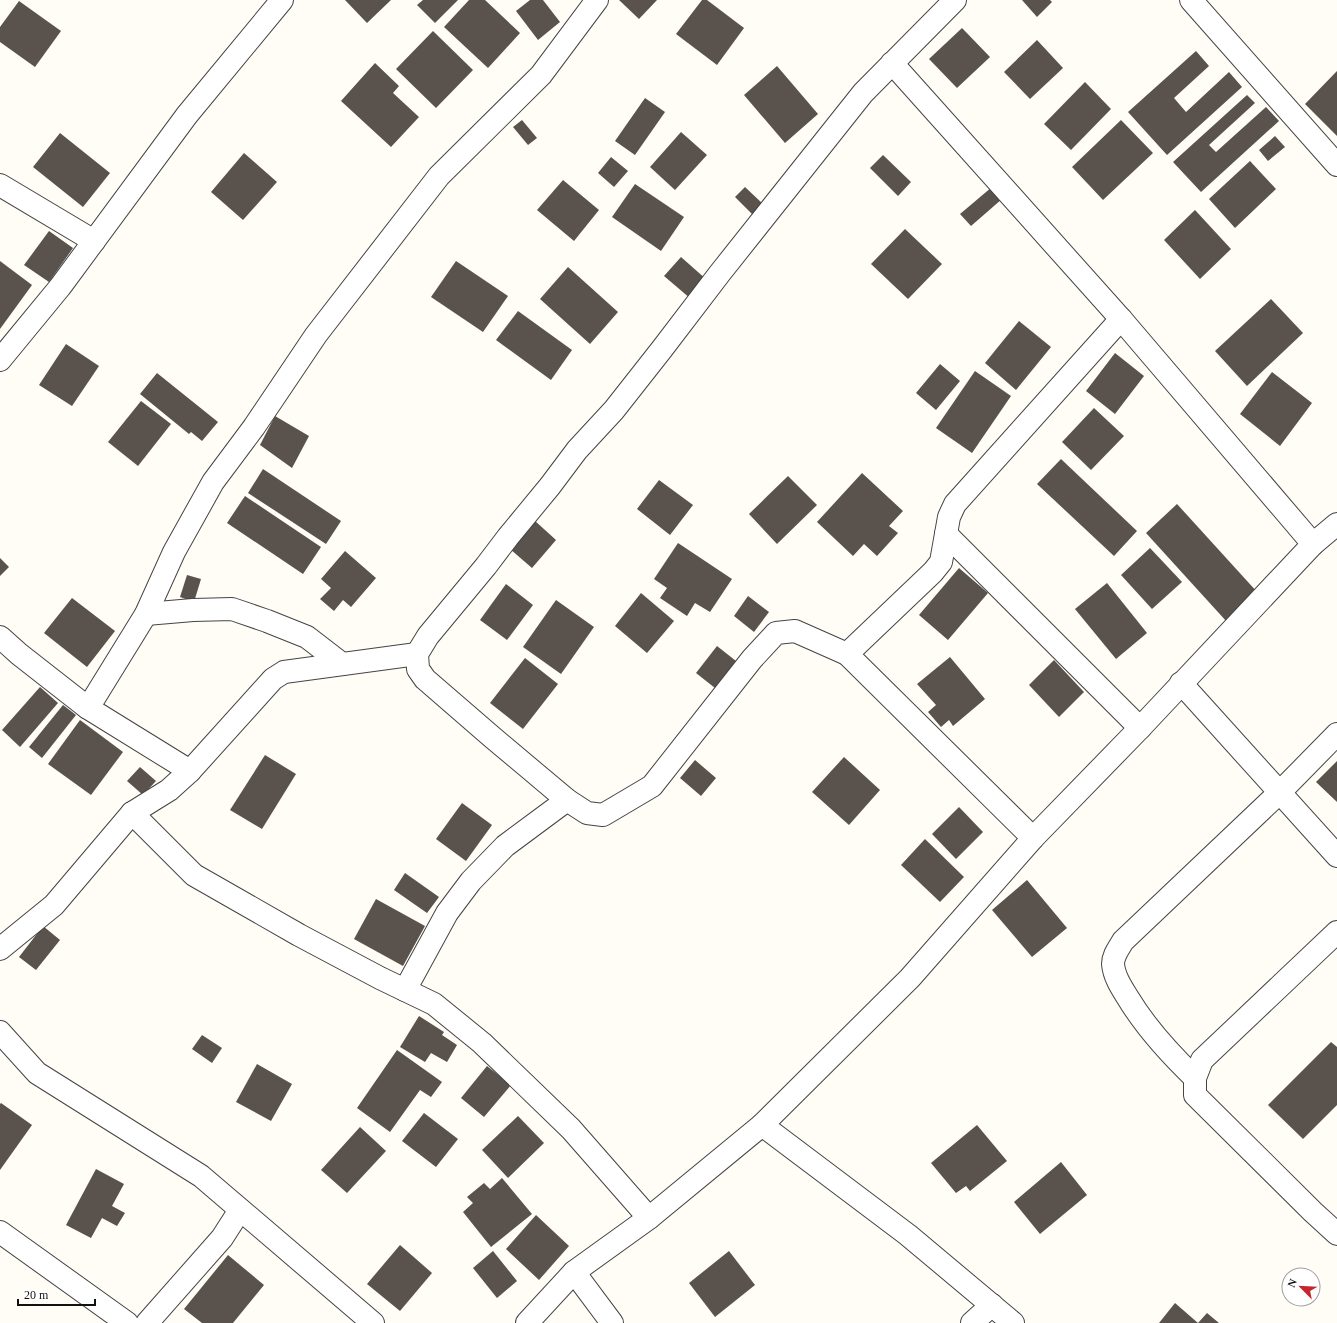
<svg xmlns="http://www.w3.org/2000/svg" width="1337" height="1323" font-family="Georgia,serif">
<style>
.building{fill:#5a524d}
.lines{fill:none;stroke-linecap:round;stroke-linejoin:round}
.minor-casing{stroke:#444;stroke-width:24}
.minor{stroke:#fff;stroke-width:22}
</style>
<rect width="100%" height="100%" fill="#fffdf5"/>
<g class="building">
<polygon points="345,0 391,0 367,23"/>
<polygon points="423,0 458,0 435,23 417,5"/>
<polygon points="469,0 485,0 520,33 488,68 444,27"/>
<polygon points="530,0 543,0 560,22 538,40 516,11"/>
<polygon points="619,0 657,0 639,19"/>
<polygon points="702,0 707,0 744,28 717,65 676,34"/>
<polygon points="1022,0 1050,0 1052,2 1037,17"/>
<polygon points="19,1 61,31 35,67 0,42 0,27"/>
<polygon points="962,28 990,57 957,88 929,59"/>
<polygon points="433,31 473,70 436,108 396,69"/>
<polygon points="1037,40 1063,68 1030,99 1004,72"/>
<polygon points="1196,51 1209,66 1174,98 1186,112 1229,72 1242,87 1167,155 1128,112"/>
<polygon points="375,63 399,86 393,93 419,117 391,147 341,101"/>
<polygon points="777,66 818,114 785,143 744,95"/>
<polygon points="1337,71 1337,136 1305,104"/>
<polygon points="1085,82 1111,109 1071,150 1044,124"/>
<polygon points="1247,95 1255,103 1209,145 1216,152 1266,107 1279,121 1201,192 1173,162"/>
<polygon points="645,98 665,112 635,155 615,141"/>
<polygon points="522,120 537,138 528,145 513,127"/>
<polygon points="1121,120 1153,153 1103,200 1072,167"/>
<polygon points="681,132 707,155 675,190 650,167"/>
<polygon points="60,133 110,173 83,207 33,167"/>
<polygon points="1275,136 1285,147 1268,161 1259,150"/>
<polygon points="244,153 277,182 243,220 211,192"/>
<polygon points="883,155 911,182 898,196 870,168"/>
<polygon points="611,157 628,171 614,187 598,173"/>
<polygon points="1250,161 1276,189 1235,228 1209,199"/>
<polygon points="563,180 599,210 574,241 537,210"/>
<polygon points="635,184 684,217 661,251 612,217"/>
<polygon points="745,187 764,205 753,215 735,197"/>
<polygon points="992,187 1002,199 971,226 960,214"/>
<polygon points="1195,210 1231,249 1200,279 1164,240"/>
<polygon points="905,229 942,264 908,299 871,264"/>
<polygon points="49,231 73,248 49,282 24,265"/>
<polygon points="681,257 707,280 691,299 664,276"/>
<polygon points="0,261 32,285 0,329"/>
<polygon points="456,261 508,296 483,332 431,297"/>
<polygon points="568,267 618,312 590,344 540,299"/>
<polygon points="1271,299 1303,333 1247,386 1215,351"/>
<polygon points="518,311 572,350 551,380 496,340"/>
<polygon points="1019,321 1051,347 1016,390 985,363"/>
<polygon points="66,344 99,366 72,406 39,385"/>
<polygon points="1115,353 1144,376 1115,414 1086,391"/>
<polygon points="940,364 960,381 936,410 916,393"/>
<polygon points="975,371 1011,396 972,453 936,428"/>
<polygon points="1272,372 1312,403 1280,446 1240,414"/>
<polygon points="157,373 218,422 202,441 191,432 189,434 140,394"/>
<polygon points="141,401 171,424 138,466 108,442"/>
<polygon points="1094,408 1124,436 1091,470 1062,442"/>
<polygon points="275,416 309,436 292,468 260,445"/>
<polygon points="1061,459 1137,531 1114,556 1037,484"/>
<polygon points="263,469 341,521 326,544 248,493"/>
<polygon points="862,473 903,511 889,526 898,533 877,556 864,544 853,556 817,522"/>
<polygon points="788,476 817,505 777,544 749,514"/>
<polygon points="659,480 693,505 670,535 637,509"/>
<polygon points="245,496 321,547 303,574 227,523"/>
<polygon points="1177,504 1258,593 1227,622 1146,533"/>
<polygon points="534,520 556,540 532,568 510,549"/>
<polygon points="678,543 732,579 710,612 695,603 687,616 660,598 667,588 654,579"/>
<polygon points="1150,548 1182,582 1152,609 1121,575"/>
<polygon points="345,551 376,578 351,607 343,600 334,611 320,599 331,588 321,579"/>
<polygon points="0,558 9,567 0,576"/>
<polygon points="959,568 988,593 948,640 919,615"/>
<polygon points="187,575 201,579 194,602 180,597"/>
<polygon points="1107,583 1147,633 1116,659 1075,609"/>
<polygon points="506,584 533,605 507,640 480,620"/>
<polygon points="641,593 674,621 647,653 615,626"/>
<polygon points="748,596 769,612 754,632 734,616"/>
<polygon points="72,598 115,631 87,667 44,633"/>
<polygon points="556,600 594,627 561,674 523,647"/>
<polygon points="717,646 736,661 715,688 696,673"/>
<polygon points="950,657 985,699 953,726 949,720 941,727 928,712 936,705 917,684"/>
<polygon points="525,658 558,684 523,729 490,703"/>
<polygon points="1054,660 1084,692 1059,717 1029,685"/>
<polygon points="40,687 58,703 20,747 2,730"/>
<polygon points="63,705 76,715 42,758 29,747"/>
<polygon points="80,720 123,752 91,795 48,764"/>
<polygon points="265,755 296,774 262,829 230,810"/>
<polygon points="844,757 880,790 849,825 812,792"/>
<polygon points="695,760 716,778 701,796 680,778"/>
<polygon points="1337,761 1337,802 1316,782"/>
<polygon points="140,767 156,781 143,795 127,781"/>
<polygon points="462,803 492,825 466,861 436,839"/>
<polygon points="959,807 983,832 956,859 932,834"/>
<polygon points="925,839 964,877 940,902 901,865"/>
<polygon points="405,873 439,897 427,913 394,890"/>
<polygon points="1027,880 1067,928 1032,957 992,910"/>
<polygon points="376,899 425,926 403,966 354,939"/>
<polygon points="43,926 60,940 36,970 19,957"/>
<polygon points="419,1016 444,1032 442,1035 457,1045 447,1062 431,1053 425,1062 400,1047"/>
<polygon points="202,1035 222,1048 212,1063 192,1049"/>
<polygon points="1331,1042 1337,1047 1337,1105 1303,1139 1268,1105"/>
<polygon points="397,1050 442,1082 431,1097 420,1090 390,1132 357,1108"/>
<polygon points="257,1064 292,1084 271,1121 236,1102"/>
<polygon points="487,1066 511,1085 484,1117 461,1098"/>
<polygon points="1,1103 32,1125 0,1170 0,1104"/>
<polygon points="424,1113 458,1139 436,1167 402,1141"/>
<polygon points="518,1116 544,1143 508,1178 482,1150"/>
<polygon points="977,1125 1007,1161 970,1191 966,1186 956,1193 931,1163"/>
<polygon points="360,1127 386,1151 347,1193 321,1170"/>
<polygon points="1061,1162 1087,1195 1040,1234 1014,1202"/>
<polygon points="96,1169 124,1184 112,1206 125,1213 117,1226 102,1218 91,1238 66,1225"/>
<polygon points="502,1178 532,1214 491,1247 463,1212 473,1203 467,1197 484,1183 490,1189"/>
<polygon points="536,1215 569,1246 539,1280 506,1249"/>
<polygon points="400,1245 432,1273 400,1311 367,1284"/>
<polygon points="493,1251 517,1281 497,1298 473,1268"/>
<polygon points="729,1251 755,1285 715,1317 689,1283"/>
<polygon points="228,1255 264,1285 233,1323 202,1323 184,1309"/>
<polygon points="1175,1303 1198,1323 1207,1313 1219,1323 1159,1323"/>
</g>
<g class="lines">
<g class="minor-casing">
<g id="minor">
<polyline points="1191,0 1337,165"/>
<polyline points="892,63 1121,319 1313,544"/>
<polyline points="0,185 94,241"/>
<polyline points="1121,319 955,504 949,517 941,562 933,572 847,654 1033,838 1140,728 1313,544 1337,524"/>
<polyline points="0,360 60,287 187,115 282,0"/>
<polyline points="946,534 1140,728"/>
<polyline points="146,614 193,610 232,609 267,621 307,637 342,664"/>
<polyline points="0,637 19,654 88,708 190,771"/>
<polyline points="847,654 795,631 776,633 752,659 652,786 603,815 587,813 567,800 492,737 425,679 418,669 417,654 428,636 486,566 508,537 550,486 577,450 614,410 662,349 720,273 863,93 955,0"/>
<polyline points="1181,683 1337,856"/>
<polyline points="88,708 146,614 174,552 213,482 254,427 316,335 439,176 541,75 597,0"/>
<polyline points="132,813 169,790 190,771 273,679 284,672 417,654"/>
<polyline points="1337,932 1202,1060 1195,1078 1195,1095 1313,1212 1337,1234"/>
<polyline points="0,949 54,905 132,813 194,875 299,935 380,978 434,1004 482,1043 571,1129 649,1218"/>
<polyline points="405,990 447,913 471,881 505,846 567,800"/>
<polyline points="0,1032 37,1073 201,1176 373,1323"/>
<path d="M1195,1078C1169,1053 1146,1028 1128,998C1121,987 1114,976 1113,964C1113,955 1119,948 1123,941L1280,792L1337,734"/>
<polyline points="762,1125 910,978 1033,838"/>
<polyline points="0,1232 127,1323"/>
<polyline points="574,1272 612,1323"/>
<polyline points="147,1323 222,1238 240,1210"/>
<polyline points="527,1323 574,1272 649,1218 762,1125 908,1235 1013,1323"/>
<polyline points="972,1323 992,1305"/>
</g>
</g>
<use href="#minor" class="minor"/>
</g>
<g transform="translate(1301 1287) rotate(294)"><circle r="19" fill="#ffffff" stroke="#a0a0a0"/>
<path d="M0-3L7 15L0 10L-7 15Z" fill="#c4262e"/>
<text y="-6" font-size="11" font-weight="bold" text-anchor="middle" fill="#111111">N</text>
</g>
<path d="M18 1299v6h77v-6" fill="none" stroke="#111111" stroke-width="2"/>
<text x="24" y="1299" font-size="12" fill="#111111" stroke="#ffffff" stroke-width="3" paint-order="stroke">20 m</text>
</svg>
